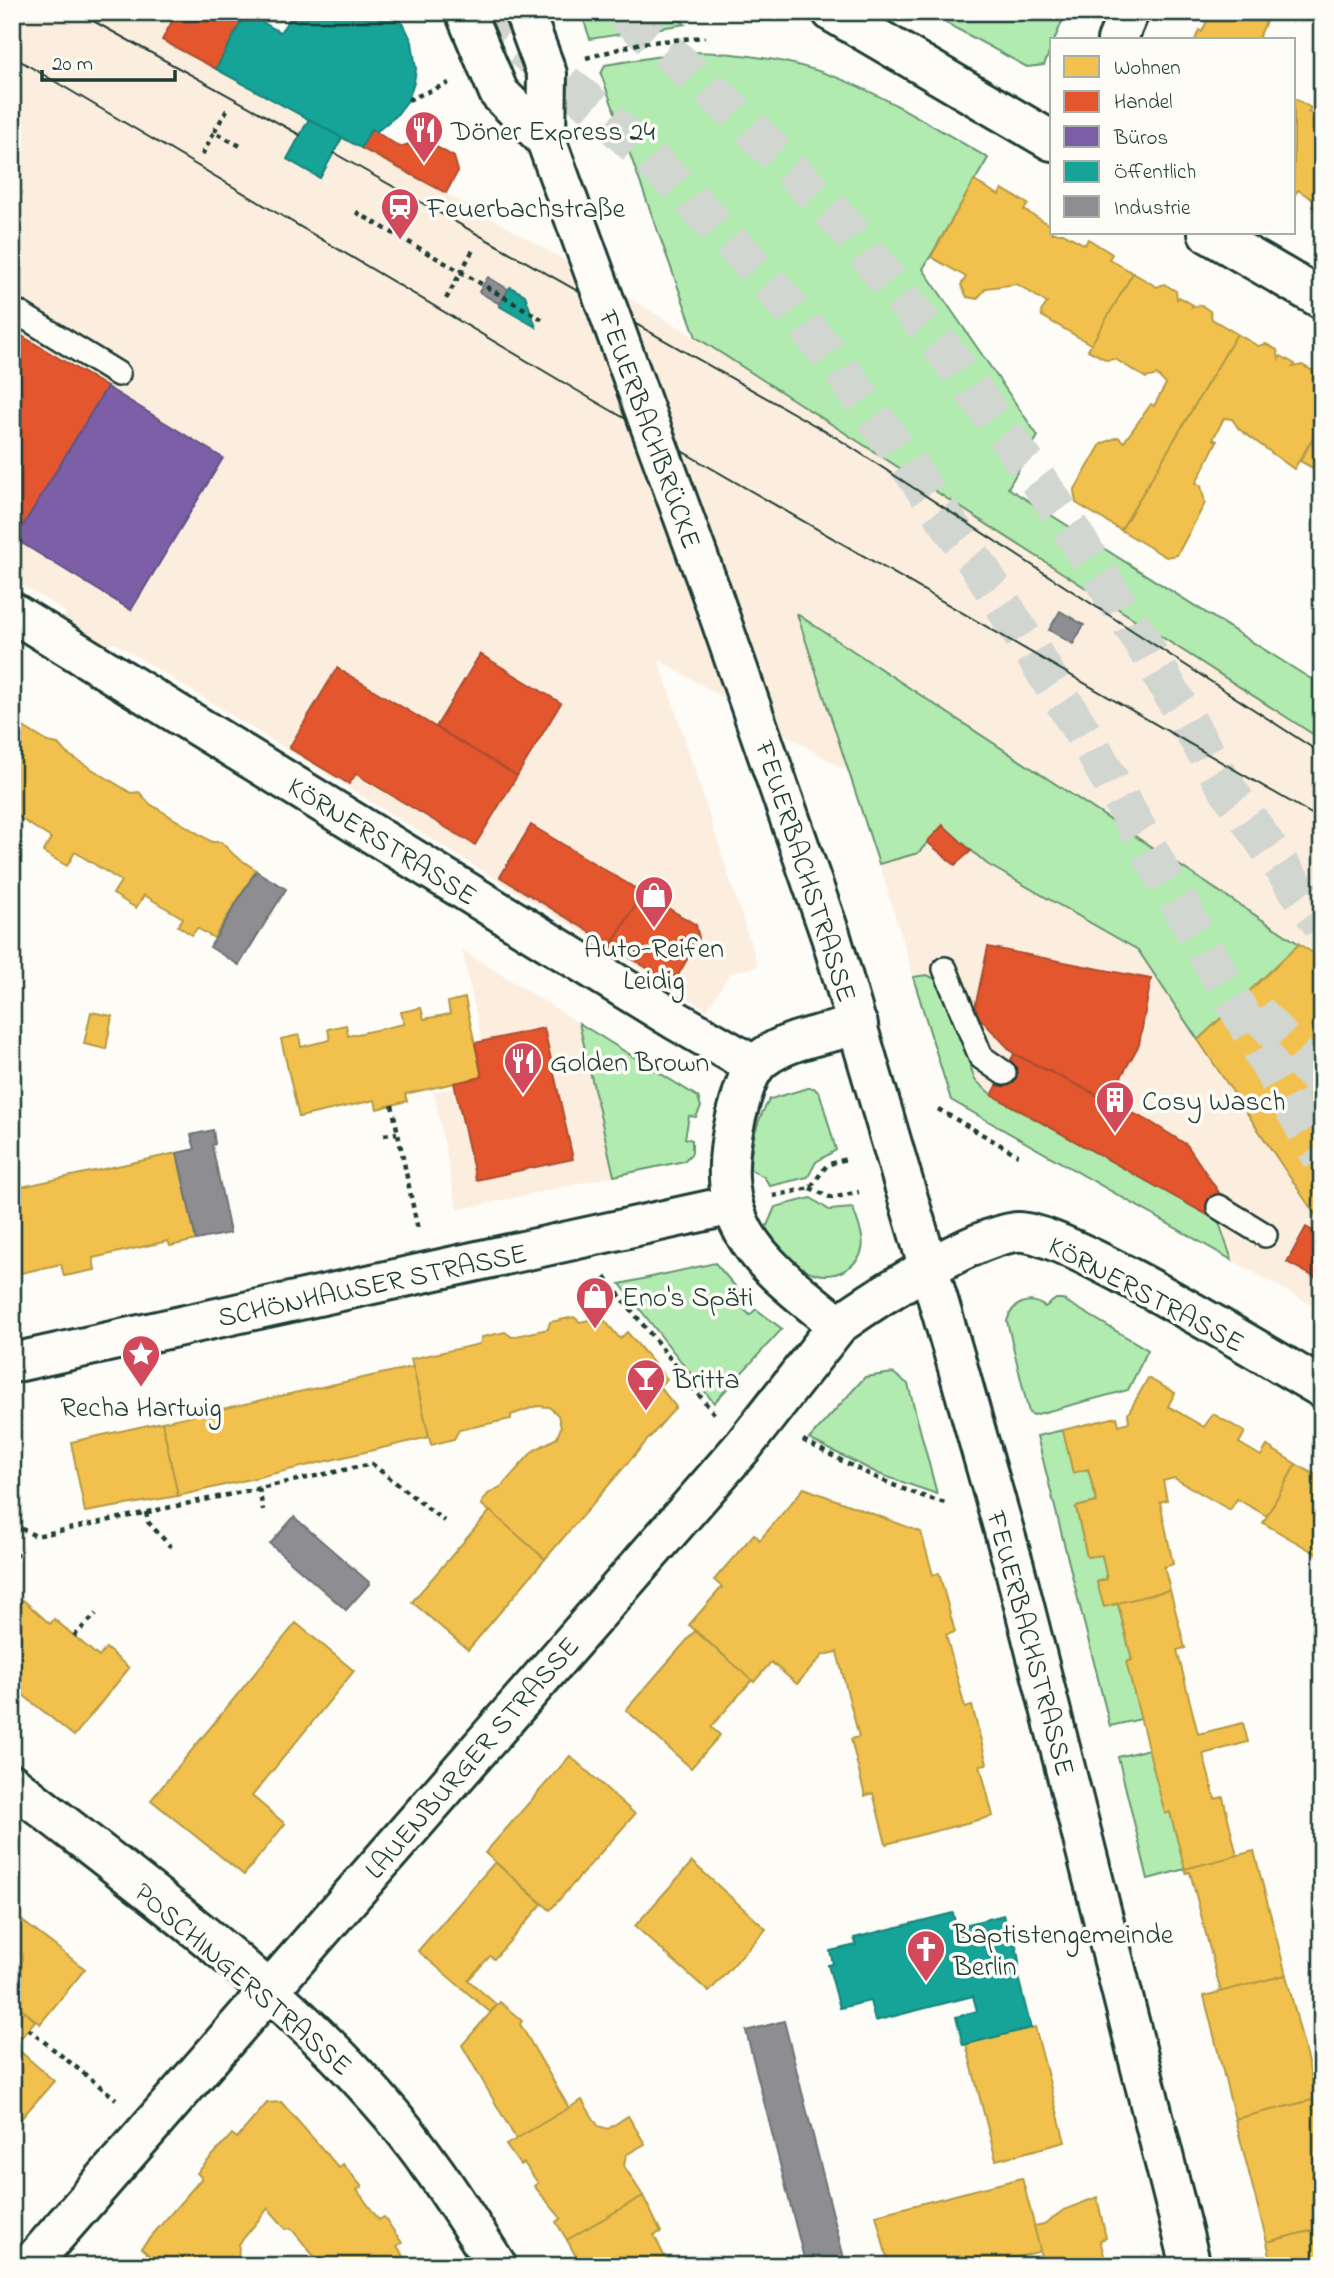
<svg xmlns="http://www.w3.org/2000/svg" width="1334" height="2278" font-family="'Indie Flower',sans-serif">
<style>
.built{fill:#fceedf}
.green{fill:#b2ebb0;stroke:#689472;stroke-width:2}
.homes{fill:#f2c14e;stroke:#b39946;stroke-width:2}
.shops{fill:#e4572e;stroke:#a94f30;stroke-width:2}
.offices{fill:#7b5ea7;stroke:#5f5484;stroke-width:2}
.public{fill:#17a398;stroke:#19847a;stroke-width:2}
.industry{fill:#8d8d92;stroke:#6c7576;stroke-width:2}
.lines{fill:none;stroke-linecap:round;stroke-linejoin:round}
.motorway-tunnel{stroke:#d1d6d0;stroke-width:38;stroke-dasharray:38 19;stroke-linecap:butt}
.service-casing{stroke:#1f3d34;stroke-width:28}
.minor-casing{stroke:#1f3d34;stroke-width:44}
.tertiary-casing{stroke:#1f3d34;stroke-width:44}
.path{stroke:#1f3d34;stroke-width:4.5;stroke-dasharray:5 5;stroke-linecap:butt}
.service{stroke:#fdfcf7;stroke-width:23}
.minor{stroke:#fdfcf7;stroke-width:38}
.tertiary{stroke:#fdfcf7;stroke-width:38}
.tram{stroke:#1f3d34;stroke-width:2}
.tertiary-bridge-casing{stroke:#1f3d34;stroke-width:44;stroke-linecap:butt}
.tertiary-bridge{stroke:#fdfcf7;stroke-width:38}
.labels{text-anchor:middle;stroke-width:7;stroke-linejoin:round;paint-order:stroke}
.poi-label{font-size:28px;fill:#1f3d34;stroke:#fdfcf7;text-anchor:start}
.street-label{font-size:28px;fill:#1f3d34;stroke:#fdfcf7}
</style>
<rect width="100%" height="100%" fill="#fdfcf7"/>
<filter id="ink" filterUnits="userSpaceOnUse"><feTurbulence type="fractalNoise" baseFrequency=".0143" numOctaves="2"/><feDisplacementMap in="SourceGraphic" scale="14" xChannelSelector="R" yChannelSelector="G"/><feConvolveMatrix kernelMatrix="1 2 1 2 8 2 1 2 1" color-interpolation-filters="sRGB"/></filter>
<g filter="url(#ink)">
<g class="built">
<polygon points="12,12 176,12 162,40 497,221 682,329 1322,740 1322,959 1299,944 1198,1040 1322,1225 1322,1311 951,1100 852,774 659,660 758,966 730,973 707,1010 115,643 98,648 70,631 64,611 12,579"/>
<polygon points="462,950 579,1023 614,1176 457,1210 434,1092 455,1088 454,1083 482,1076 475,1043 482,1041"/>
</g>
<g class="green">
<polygon points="581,12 671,12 685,24 590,39"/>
<polygon points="926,12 1066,12 1044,65 1027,67"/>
<path d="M686,52C819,52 878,94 988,158L923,269L1038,436L1008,488L1322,686V740L696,337L601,74L605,65Z"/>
<polygon points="797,614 1299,944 1198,1040 1138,950 987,864 943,826 918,853 879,864"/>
<polygon points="927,975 939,981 943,987 975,1080 992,1095 1213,1218 1219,1223 1232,1260 951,1100 913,977"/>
<polygon points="579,1023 698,1097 701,1107 696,1117 689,1116 685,1138 692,1140 692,1153 684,1161 614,1176"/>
<path d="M808,1088H814L820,1094L836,1150L816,1162L808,1177L770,1186L764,1177L750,1169C751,1143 756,1120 770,1099Z"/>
<path d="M811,1198L829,1210L853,1208C857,1221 865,1237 862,1250C860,1259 852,1266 845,1270C811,1288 782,1254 766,1228L775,1207Z"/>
<polygon points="715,1263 741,1293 734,1300 750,1315 756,1309 782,1329 714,1403 620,1284"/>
<path d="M1056,1299H1062L1148,1350L1128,1390L1034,1415L1029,1413L1007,1321C1012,1303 1030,1295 1045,1307Z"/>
<polygon points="893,1373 908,1384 937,1494 879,1474 809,1439 865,1377"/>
<polygon points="1063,1430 1073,1472 1088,1469 1097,1502 1076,1507 1087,1557 1102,1555 1107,1579 1097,1582 1104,1606 1118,1604 1132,1660 1127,1662 1141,1719 1110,1726 1037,1436"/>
<polygon points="1149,1749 1166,1813 1170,1812 1185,1869 1148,1879 1118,1757"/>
</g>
<g class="homes">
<polygon points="1211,12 1270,12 1258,40 1195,40 1199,30 1202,32"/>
<polygon points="1294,98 1311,108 1308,112 1322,119 1322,199 1316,209 1312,207 1315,201 1298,190 1294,196"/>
<polygon points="974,181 999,195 1002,189 1028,204 1024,210 1052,226 1052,233 1063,233 1085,245 1088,239 1112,254 1109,259 1133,273 1092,345 1042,316 1041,312 1047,303 1017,284 986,288 977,299 967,297 961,285 966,277 931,257"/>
<polygon points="1133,273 1157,287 1164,284 1176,291 1177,299 1179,297 1193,305 1192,307 1201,305 1210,311 1212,319 1237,334 1121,530 1076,503 1074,491 1101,444 1118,437 1124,442 1151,404 1154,406 1166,384 1157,375 1146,378 1115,359 1107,360 1088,350"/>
<polygon points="1237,334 1258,346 1266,344 1277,350 1279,359 1281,356 1295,364 1293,367 1302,365 1313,371 1316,379 1322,383 1322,423 1294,469 1239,429 1232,419 1224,418 1213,439 1217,441 1196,483 1201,486 1205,503 1177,555 1166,557 1121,530"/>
<polygon points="1322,423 1322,473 1300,461"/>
<polygon points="12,720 48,742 58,744 66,753 131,793 139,792 150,804 212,842 221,842 234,855 256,870 214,938 197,928 192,935 178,926 183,918 144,895 136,908 113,894 121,881 75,852 67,866 43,852 51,838 12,813"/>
<polygon points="1299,944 1322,959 1322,1225 1198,1040"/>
<polygon points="465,998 482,1077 405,1094 407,1101 377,1109 375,1100 299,1117 281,1039 299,1035 301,1047 330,1040 328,1029 346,1025 348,1036 404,1024 401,1012 421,1008 424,1019 450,1014 448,1002"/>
<polygon points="91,1012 112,1016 106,1049 84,1044"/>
<polygon points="177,1153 196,1240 170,1246 168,1241 93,1258 95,1270 64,1276 61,1264 12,1275 12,1189"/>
<polygon points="574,1317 580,1322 602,1317 620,1339 627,1332 667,1379 659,1386 676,1407 545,1559 481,1504 488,1494 502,1486 533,1451 557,1438 561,1427 558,1415 549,1407 537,1406 511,1415 511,1419 459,1430 454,1439 431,1445 411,1359 480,1344 482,1337 505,1332 512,1337 548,1329 550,1322"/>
<polygon points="413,1367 429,1437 178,1496 162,1422"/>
<polygon points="1148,1378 1175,1393 1168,1406 1204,1427 1213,1414 1245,1432 1239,1443 1261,1456 1267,1446 1296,1464 1267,1516 1237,1499 1230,1510 1174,1478 1163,1481 1167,1500 1160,1502 1173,1564 1164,1567 1170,1590 1104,1607 1097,1582 1107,1579 1102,1555 1087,1557 1076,1507 1097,1502 1088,1469 1073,1473 1063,1430 1117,1417 1119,1425 1129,1422 1128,1414"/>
<polygon points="162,1422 178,1496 85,1512 71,1442"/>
<polygon points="1296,1464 1322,1479 1322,1557 1263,1523"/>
<polygon points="804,1488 921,1532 933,1575 939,1573 955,1632 946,1635 965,1708 972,1706 987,1764 980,1765 993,1816 886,1844 873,1793 865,1796 851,1739 859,1737 837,1652 823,1655 797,1684 771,1662 754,1682 689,1625 722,1587 714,1580 754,1534 760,1540"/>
<polygon points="490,1511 545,1559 468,1650 412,1602"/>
<polygon points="1170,1590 1185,1648 1177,1650 1198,1734 1243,1723 1248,1742 1203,1754 1215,1799 1223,1797 1237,1856 1185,1869 1170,1812 1165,1814 1126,1662 1132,1660 1118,1603"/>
<polygon points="23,1600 50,1624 54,1619 99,1657 106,1648 129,1668 74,1736 12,1686 12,1610"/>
<polygon points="296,1623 354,1671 252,1796 285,1824 244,1875 151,1800"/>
<polygon points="695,1631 752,1680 711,1727 720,1735 691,1768 626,1710"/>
<polygon points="570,1756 635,1814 550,1910 485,1853"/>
<polygon points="1254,1851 1286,1975 1221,1992 1190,1872 1186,1873 1185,1869"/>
<polygon points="495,1862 542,1904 494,1959 490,1956 468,1980 497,2005 490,2012 418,1951"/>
<polygon points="692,1862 766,1929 709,1992 635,1926"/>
<polygon points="12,1913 85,1969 40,2024 12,2001"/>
<polygon points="1286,1975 1317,2099 1235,2119 1204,1996"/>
<polygon points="500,2002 522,2021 520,2024 569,2108 516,2139 462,2045"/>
<polygon points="20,2007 35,2021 14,2046 54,2081 12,2129 12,2016"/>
<polygon points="1035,2027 1065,2142 996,2160 966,2044"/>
<polygon points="1317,2099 1322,2116 1322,2228 1267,2242 1235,2119"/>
<polygon points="582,2100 598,2126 608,2129 628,2116 645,2144 626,2155 624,2166 643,2196 567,2240 556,2222 561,2218 534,2186 538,2183 524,2163 520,2165 506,2145"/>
<polygon points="281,2102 339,2168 343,2164 362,2187 357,2190 379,2220 384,2217 402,2243 397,2246 410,2265 307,2266 317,2260 291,2228 286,2229 268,2208 239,2244 238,2266 161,2266 141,2248 202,2178 197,2173 232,2134 237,2138 267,2103"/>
<polygon points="1022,2178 1041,2251 985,2266 889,2266 876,2215"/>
<polygon points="643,2196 661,2232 654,2235 669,2266 586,2266 583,2259 579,2262 567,2240"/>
<polygon points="1097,2197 1106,2238 1100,2240 1106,2263 1112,2261 1113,2266 1044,2266 1034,2226 1044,2224 1064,2210"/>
<polygon points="1322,2228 1322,2266 1272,2266 1267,2242"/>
</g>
<g class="shops">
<polygon points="177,12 245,12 246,13 216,69 162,40"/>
<polygon points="371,129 400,147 423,139 454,157 458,171 446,193 361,148"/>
<polygon points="12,330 107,387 15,539 12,537"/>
<polygon points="480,654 561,703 517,776 436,727"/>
<polygon points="337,668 517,776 475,845 356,774 349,784 289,748"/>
<polygon points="531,825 643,893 611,945 500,877"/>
<polygon points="943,825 971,851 955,865 927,842"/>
<polygon points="643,893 696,925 699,938 673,984 611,946"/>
<polygon points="988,947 1151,979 1139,1045 1108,1100 1014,1054 974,1012"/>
<polygon points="544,1028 573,1159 476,1180 454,1083 482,1077 475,1043"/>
<polygon points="1014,1054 1149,1121 1187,1145 1224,1200 1213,1218 992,1095"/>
<polygon points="1306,1227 1322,1236 1322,1267 1316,1278 1287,1262"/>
</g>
<polygon class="offices" points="107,387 223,458 131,610 15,539"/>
<g class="public">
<polygon points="392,12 405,27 412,42 416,69 414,83 408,100 396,116 376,132 371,129 361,148 216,69 246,13 280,32 295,12"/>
<polygon points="309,119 342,138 320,178 287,159"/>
<polygon points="510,287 525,295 536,327 499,306"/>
<polygon points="953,1913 956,1927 1004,1915 1010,1939 1016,1945 1019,1961 1019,1968 1016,1969 1031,2028 963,2045 956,2017 977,2011 973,1996 875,2021 870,2001 840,2008 828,1965 833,1964 830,1951 856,1945 854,1938"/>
</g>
<g class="industry">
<polygon points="488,277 508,289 500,304 479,292"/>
<polygon points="1060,611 1084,625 1073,644 1049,630"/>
<polygon points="256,871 286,889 239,965 210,947"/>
<polygon points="213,1130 215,1144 212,1145 230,1233 196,1240 177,1153 195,1149 191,1135"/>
<polygon points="294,1517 370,1583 346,1610 270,1544"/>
<polygon points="784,2021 846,2266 806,2266 746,2031"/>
</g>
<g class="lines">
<g class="motorway-tunnel">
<polyline points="476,12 591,104 673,181 751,263 835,361 982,571 1092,748 1322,1159"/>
<polyline points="623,12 731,108 842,222 953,362 1049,495 1138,635 1222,781 1322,925"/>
<polyline points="1257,1012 1322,1082"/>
</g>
<g class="service-casing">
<g id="service">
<polyline points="12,309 118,374"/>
<polyline points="945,969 981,1057 1004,1073"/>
<polyline points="1219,1207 1265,1235"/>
</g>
</g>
<g class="minor-casing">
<g id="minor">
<polyline points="832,12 1052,141"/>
<polyline points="1117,40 1129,12"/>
<polyline points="1208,233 1322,299"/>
<polyline points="12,612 677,1021 755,1066"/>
<path d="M838,1325C761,1262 709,1228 736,1117C741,1099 747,1071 762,1059C787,1039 827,1034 858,1025"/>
<polyline points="12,1363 733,1205"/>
<path d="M12,1784C137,1883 271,1978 377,2098C423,2149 460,2208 497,2266"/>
<path d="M29,2266L744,1445L838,1325C877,1297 970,1238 1016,1232C1058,1227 1273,1360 1322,1388"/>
</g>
</g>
<g class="tertiary-casing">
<g id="tertiary">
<polyline points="465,12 499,93 546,140"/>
<polyline points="524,12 547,74 546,140 597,280"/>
<polyline points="711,592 831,937 956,1361 1014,1566 1191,2266"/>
</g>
</g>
<g class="path">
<polyline points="586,58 641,43 705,37"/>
<polyline points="408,100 449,83"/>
<polyline points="227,110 214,132 244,148"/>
<polyline points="202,155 214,132"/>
<polyline points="356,212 461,272 474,248"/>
<polyline points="446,299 461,272 545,321"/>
<polyline points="392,1105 418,1230"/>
<polyline points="938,1109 1018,1155"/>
<polyline points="384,1135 397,1133"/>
<polyline points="810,1188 832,1198 859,1192"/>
<polyline points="773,1196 810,1188 827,1165 849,1158"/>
<polyline points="605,1277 715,1415"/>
<path d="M803,1440C851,1466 896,1490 949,1504"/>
<polyline points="259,1488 263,1510"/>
<polyline points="146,1512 148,1522 171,1547"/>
<polyline points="12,1524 36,1536 372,1464 444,1521"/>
<polyline points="12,1533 17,1554 12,1560"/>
<polyline points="74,1636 96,1614"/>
<polyline points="28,2029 116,2099"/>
</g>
<use href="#service" class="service"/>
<use href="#minor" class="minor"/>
<use href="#tertiary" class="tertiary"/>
<g class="tram">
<polyline points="77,12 300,135"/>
<polyline points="12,56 593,400 1322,820"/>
<polyline points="334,153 837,438 1322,754"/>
</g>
<g class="tertiary-bridge-casing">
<polyline id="tertiary-bridge" points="597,280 711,592"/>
</g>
<use href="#tertiary-bridge" class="tertiary-bridge"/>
</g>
</g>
<defs>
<g id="restaurant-pin" transform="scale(2.0125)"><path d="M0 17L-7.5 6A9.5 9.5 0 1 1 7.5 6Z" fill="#d1495b" stroke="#fdfcf7"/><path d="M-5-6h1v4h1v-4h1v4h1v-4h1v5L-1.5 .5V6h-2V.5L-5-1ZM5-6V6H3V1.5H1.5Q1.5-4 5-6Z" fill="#fff"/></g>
<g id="station-pin" transform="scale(2.0125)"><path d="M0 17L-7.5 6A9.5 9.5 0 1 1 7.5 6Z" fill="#d1495b" stroke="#fdfcf7"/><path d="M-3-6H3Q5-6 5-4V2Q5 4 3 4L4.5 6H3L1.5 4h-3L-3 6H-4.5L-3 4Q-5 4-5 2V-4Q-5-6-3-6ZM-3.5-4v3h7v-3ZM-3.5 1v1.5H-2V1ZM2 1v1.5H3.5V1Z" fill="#fff"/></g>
<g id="shop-pin" transform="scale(2.0125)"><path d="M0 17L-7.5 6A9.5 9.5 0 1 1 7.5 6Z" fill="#d1495b" stroke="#fdfcf7"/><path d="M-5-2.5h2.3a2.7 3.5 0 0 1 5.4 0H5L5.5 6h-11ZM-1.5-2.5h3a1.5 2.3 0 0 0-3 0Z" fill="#fff"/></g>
<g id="building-pin" transform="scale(2.0125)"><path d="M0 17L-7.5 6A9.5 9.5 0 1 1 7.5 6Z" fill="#d1495b" stroke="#fdfcf7"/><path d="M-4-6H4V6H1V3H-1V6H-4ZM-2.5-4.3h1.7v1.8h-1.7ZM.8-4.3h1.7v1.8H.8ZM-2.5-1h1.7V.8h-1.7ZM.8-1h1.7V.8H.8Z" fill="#fff"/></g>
<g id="sight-pin" transform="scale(2.0125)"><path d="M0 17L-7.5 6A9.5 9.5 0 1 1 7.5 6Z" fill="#d1495b" stroke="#fdfcf7"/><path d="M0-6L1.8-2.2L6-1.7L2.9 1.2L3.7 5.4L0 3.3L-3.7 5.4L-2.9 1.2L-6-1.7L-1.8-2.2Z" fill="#fff"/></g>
<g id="bar-pin" transform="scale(2.0125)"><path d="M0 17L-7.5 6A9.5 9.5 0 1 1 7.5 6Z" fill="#d1495b" stroke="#fdfcf7"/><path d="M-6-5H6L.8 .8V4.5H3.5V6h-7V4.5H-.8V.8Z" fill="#fff"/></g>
<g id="church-pin" transform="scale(2.0125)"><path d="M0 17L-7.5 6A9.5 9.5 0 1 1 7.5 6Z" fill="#d1495b" stroke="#fdfcf7"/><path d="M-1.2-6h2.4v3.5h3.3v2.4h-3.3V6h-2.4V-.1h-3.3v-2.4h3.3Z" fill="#fff"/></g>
</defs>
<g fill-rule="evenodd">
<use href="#restaurant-pin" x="424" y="130"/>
<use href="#station-pin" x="400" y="207"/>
<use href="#shop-pin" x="654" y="895"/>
<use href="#restaurant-pin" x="523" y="1061"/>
<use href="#building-pin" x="1115" y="1100"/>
<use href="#shop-pin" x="595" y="1296"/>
<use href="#sight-pin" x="141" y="1354"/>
<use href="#bar-pin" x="646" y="1378"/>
<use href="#church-pin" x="926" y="1949"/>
</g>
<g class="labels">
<g class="poi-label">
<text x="451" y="140">Döner Express 24</text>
<text x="427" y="217">Feuerbachstraße</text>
<text x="654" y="957" text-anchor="middle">Auto-Reifen<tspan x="654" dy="32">Leidig</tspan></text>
<text x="550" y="1071">Golden Brown</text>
<text x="1142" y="1110">Cosy Wasch</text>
<text x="622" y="1306">Eno's Späti</text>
<text x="673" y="1388">Britta</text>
<text x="141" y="1416" text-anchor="middle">Recha Hartwig</text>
<text x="953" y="1943">Baptistengemeinde<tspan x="953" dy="32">Berlin</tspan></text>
</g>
<g class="street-label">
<text transform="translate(651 429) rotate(70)" y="10">FEUERBACHBRÜCKE</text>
<text transform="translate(383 840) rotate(32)" y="10">KÖRNERSTRASSE</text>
<text transform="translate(807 871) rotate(72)" y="10">FEUERBACHSTRASSE</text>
<text transform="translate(372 1284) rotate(-12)" y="10">SCHÖNHAUSER STRASSE</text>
<text transform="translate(1147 1293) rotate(28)" y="10">KÖRNERSTRASSE</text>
<text transform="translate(1032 1643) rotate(75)" y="10">FEUERBACHSTRASSE</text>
<text transform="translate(471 1757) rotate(-49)" y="10">LAUENBURGER STRASSE</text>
<text transform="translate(244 1978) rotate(41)" y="10">POSCHINGERSTRASSE</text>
</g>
</g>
<rect width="1334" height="2278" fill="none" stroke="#fdfcf7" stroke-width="42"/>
<rect x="21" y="21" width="1292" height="2236" fill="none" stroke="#1f3d34" stroke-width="2.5" filter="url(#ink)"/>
<rect x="1050" y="38" width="245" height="196" fill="#fdfcf7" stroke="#a4b0a9" stroke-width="2"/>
<rect x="1064" y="56" width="35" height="21" fill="#f2c14e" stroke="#a4b0a9" stroke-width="2"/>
<text x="1114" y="74" font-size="21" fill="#1f3d34">Wohnen</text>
<rect x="1064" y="91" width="35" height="21" fill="#e4572e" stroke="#a4b0a9" stroke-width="2"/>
<text x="1114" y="108" font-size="21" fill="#1f3d34">Handel</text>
<rect x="1064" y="126" width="35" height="21" fill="#7b5ea7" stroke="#a4b0a9" stroke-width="2"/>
<text x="1114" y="144" font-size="21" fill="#1f3d34">Büros</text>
<rect x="1064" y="161" width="35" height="21" fill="#17a398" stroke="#a4b0a9" stroke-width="2"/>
<text x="1114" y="178" font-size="21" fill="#1f3d34">Öffentlich</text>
<rect x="1064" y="196" width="35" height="21" fill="#8d8d92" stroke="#a4b0a9" stroke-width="2"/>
<text x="1114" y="214" font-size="21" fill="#1f3d34">Industrie</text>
<path d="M42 70v10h133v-10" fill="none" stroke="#1f3d34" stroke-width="3.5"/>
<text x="52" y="70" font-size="21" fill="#1f3d34" stroke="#fdfcf7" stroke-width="5" paint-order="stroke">20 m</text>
</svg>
